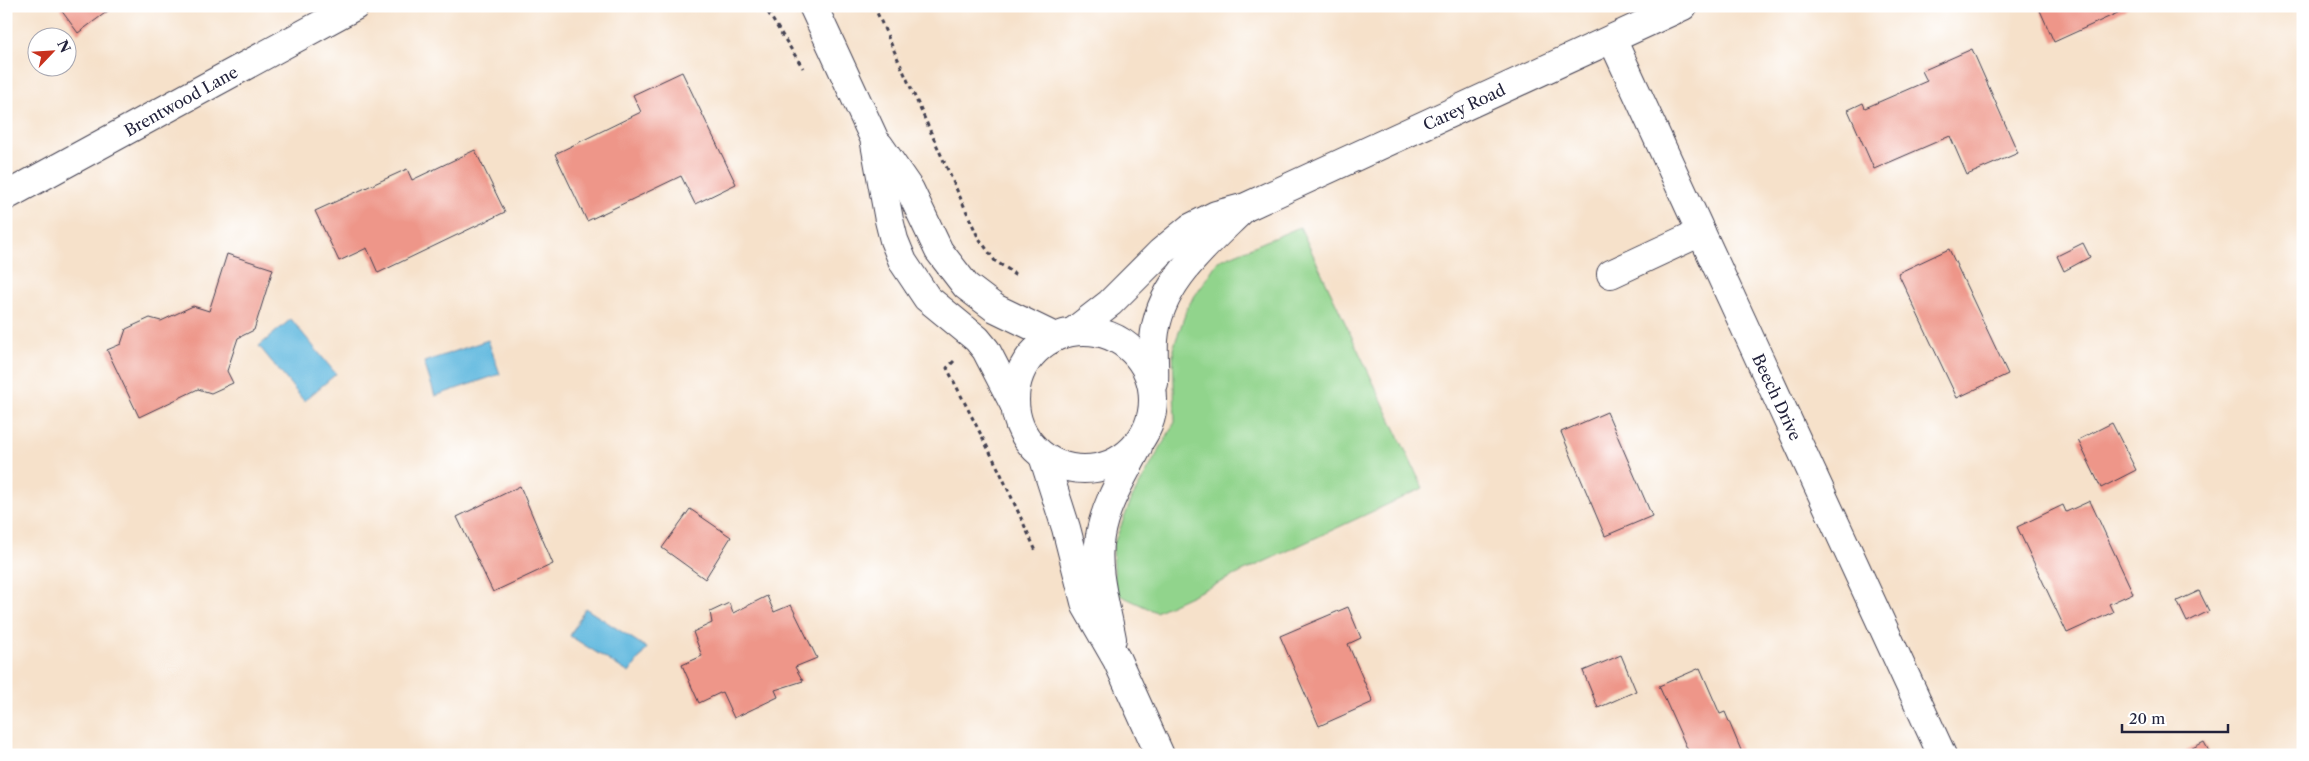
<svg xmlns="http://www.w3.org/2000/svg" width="2309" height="761" font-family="'Libre Caslon Text',serif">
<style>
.green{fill:#91d48c;stroke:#5a7b64}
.water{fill:#62b9df;stroke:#426e8d}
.building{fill:#ee9689}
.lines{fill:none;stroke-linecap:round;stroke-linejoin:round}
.minor-casing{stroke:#423f50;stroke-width:30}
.path{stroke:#423f50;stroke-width:3;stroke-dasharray:4 4;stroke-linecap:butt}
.minor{stroke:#fff;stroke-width:28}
.labels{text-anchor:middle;stroke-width:4.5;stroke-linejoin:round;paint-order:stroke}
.street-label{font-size:16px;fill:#22223b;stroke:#fff}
</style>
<rect width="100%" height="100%" fill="#fff"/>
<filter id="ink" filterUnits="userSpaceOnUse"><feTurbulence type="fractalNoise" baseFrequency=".02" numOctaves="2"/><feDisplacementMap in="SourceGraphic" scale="10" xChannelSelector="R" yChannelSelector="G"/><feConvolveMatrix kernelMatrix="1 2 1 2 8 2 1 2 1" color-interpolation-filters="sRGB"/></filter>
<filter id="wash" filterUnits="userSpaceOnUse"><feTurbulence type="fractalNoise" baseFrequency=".0096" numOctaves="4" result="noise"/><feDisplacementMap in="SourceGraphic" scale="20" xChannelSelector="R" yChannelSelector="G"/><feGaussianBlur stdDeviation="1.12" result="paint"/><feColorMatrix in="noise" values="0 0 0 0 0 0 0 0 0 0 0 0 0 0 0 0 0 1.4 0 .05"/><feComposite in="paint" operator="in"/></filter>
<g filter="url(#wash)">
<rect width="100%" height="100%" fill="#f6e1ca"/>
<polygon class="green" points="1300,227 1423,488 1156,612 1115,593 1113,546 1132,498 1175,422 1173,349 1188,306 1218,261"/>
<g class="water">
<polygon points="291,319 336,374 304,401 259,346"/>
<polygon points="488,340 500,374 435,396 424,362"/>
<polygon points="585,608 647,648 629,673 570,636"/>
</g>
<g id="blocks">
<g class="building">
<polygon points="58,6 111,6 112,8 78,33"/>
<polygon points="2038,6 2133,6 2054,42"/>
<polygon points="1972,49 2018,153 1967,175 1950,136 1874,169 1848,110 1863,103 1865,108 1927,81 1922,71"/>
<polygon points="682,72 736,184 695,204 681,176 587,221 555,154 641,112 633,95"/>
<polygon points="475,150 505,212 378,273 367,248 339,261 315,211 407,169 412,180"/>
<polygon points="2083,243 2090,257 2064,271 2057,256"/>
<polygon points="1949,249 2008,374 1957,398 1898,273"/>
<polygon points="227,254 273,269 254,330 238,338 227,371 233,383 211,393 198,389 139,417 107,350 121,344 126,329 150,318 161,321 193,306 209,311"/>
<polygon points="1607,412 1652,516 1605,536 1561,432"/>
<polygon points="2112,423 2136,470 2101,488 2078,440"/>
<polygon points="520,486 553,564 493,592 457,517"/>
<polygon points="2090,501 2133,593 2109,604 2113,612 2067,633 2017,527 2063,505 2066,512"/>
<polygon points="690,509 731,537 705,579 662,548"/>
<polygon points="2199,591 2209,611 2187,622 2177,601"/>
<polygon points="767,596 774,612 791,605 817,658 795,667 803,681 775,690 778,697 734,718 722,692 699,703 682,665 702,656 693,632 712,623 710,612 729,603 733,613"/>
<polygon points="1348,607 1361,638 1348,644 1373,702 1319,726 1280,636"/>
<polygon points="1621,655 1636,691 1598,708 1583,671"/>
<polygon points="1700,668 1720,714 1725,712 1743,755 1690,755 1659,686"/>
<polygon points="2204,742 2211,755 2179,755"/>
</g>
</g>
</g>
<g filter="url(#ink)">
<use href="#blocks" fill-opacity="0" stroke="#423f50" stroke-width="1"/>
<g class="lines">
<g class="minor-casing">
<g id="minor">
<polyline points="813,6 874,138 889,220 894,240 903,262 927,298 977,339 986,350 1015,406"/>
<polyline points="1612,39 1942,755"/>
<polyline points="879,145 910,190 939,251 966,286 995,308 1055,337"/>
<polyline points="6,196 355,6"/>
<polyline points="1611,274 1701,232"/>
<circle cx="1084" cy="400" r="69"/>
<polyline points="1074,331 1110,303 1161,252 1190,228 1216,215 1246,207 1683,6"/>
<path d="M1154,383C1155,369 1153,354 1154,340C1158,285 1204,247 1241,211"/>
<polyline points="1043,456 1066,528 1086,606 1117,660 1160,755"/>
<path d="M1112,639C1106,606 1094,569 1100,536C1105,504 1124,475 1138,447"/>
</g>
</g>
<g class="path">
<polyline points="764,6 803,68"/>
<polyline points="874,6 978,237 995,261 1014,273 1011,279"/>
<polyline points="954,361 947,368 1000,472 1036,551"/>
</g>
<use href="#minor" class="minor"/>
</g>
</g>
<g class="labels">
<g class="street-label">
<text transform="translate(181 101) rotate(-29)" y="6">Brentwood Lane</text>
<text transform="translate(1464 107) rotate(-25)" y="6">Carey Road</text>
<text transform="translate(1777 397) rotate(65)" y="6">Beech Drive</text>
</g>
</g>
<rect width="2309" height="761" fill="none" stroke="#fff" stroke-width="25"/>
<g transform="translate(52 52) rotate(65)"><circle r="24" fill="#ffffff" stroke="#a7a7b1"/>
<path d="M0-4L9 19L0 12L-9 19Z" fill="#c8321e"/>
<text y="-8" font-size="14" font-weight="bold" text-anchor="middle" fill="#22223b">N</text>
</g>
<path d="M2122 724v8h106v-8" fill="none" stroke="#22223b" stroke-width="2.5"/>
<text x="2129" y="724" font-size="15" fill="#22223b" stroke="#ffffff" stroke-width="4" paint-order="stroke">20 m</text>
</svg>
